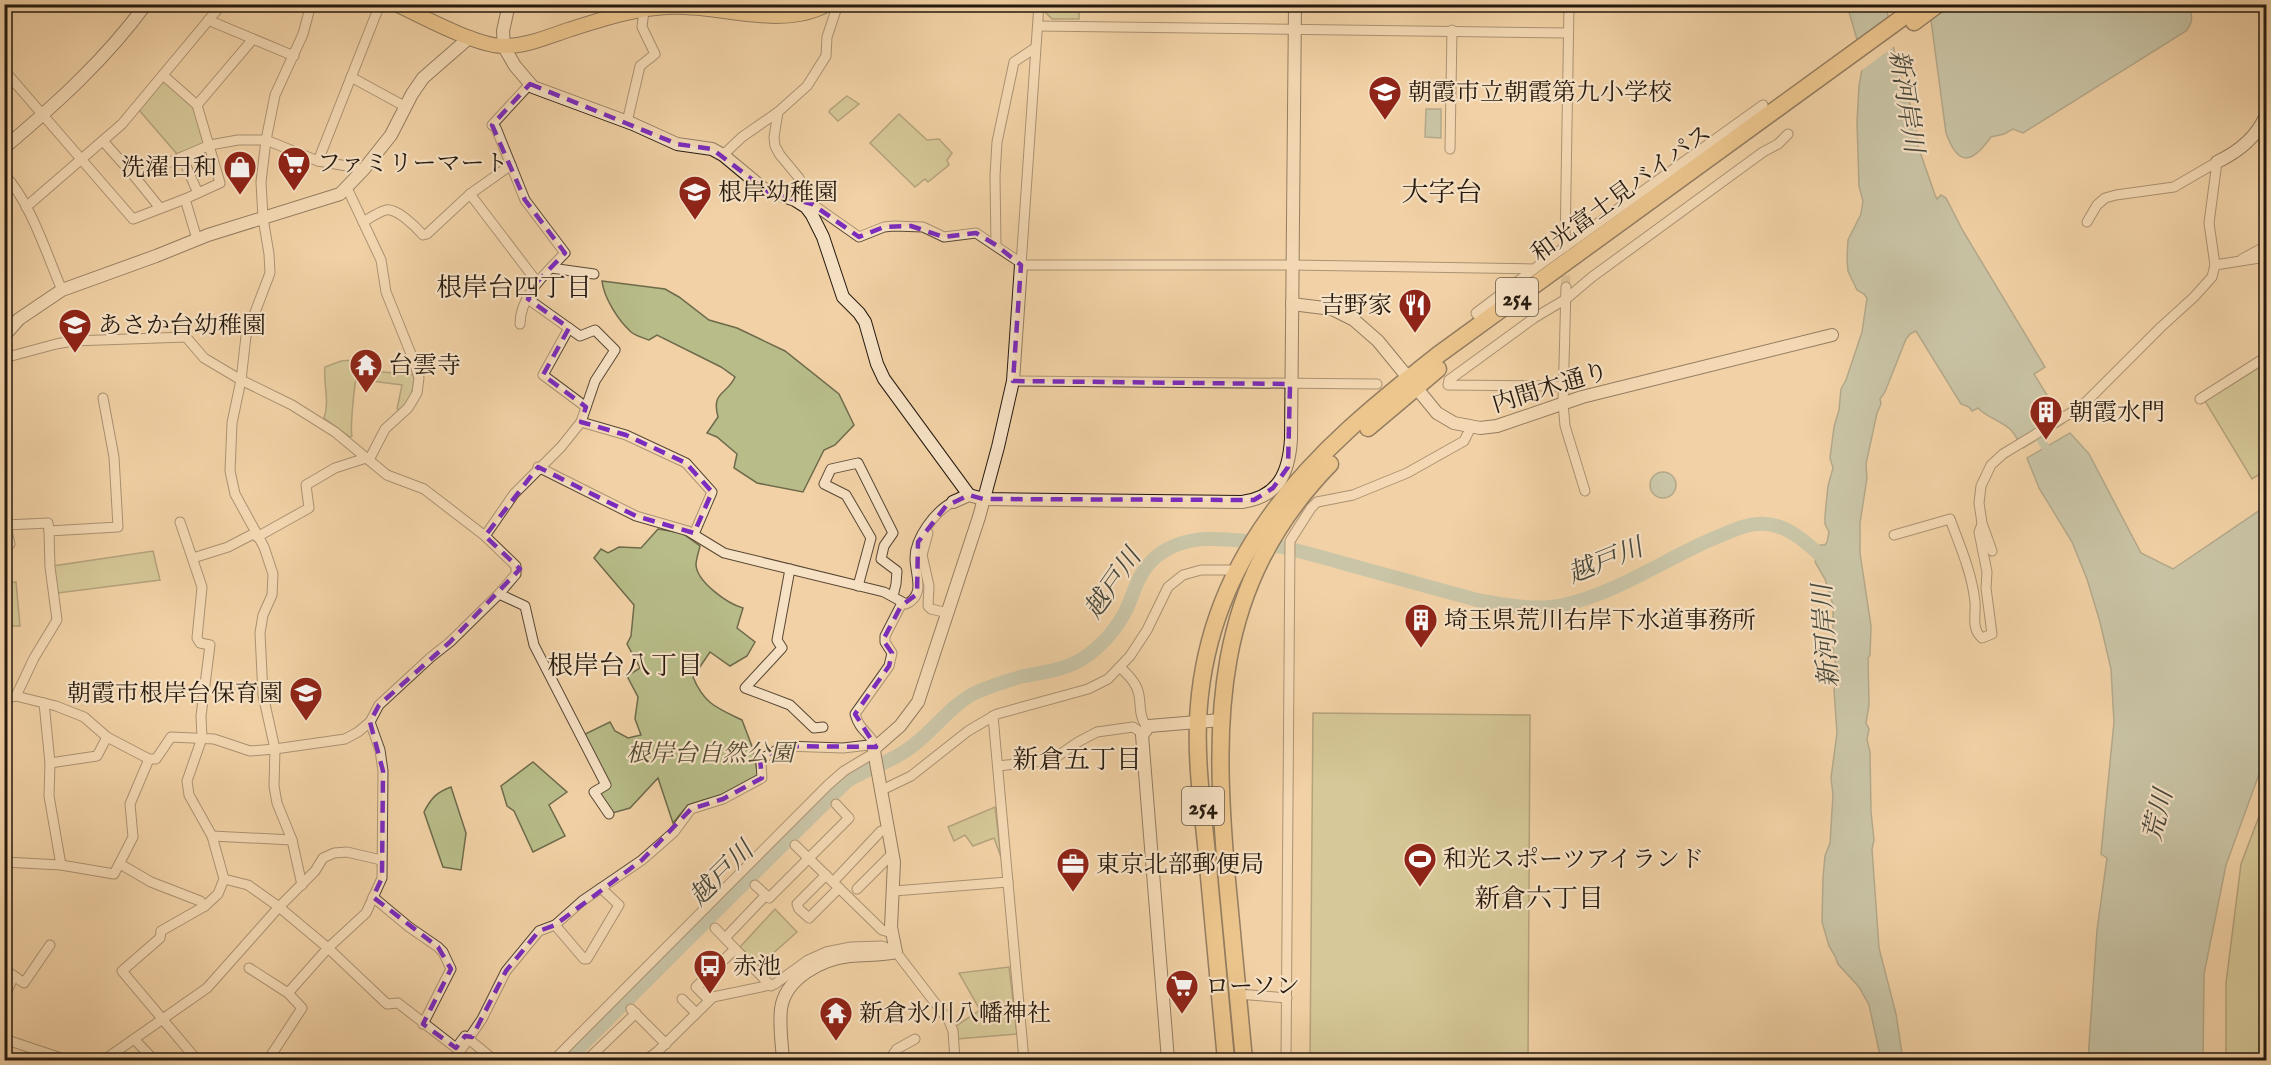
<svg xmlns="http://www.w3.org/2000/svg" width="2271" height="1065" font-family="'IM FELL English','Noto Serif JP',serif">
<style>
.green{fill:#b7bc88;stroke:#6e6a4b;stroke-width:1.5}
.water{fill:#9bb7a9;stroke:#6c786b;stroke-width:1.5}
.pier{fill:#f1d1a5}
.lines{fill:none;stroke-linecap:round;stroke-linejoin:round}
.canal{stroke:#9bb7a9;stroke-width:8}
.river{stroke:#9bb7a9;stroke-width:14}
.street-tunnel{stroke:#c8ac87;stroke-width:9;stroke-dasharray:9 4.5;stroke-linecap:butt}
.street-casing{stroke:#584734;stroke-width:11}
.secondary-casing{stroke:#25190e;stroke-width:14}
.primary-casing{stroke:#25190e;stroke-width:16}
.highway-casing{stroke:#25190e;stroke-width:19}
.street{stroke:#f6e1c4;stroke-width:9}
.secondary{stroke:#f6e1c4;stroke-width:12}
.primary{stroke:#e8b872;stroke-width:14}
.highway{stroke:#e8b872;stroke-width:16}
.marked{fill:none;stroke:#7b2cbf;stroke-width:4.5;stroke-dasharray:12 8;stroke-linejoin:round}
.labels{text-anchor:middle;stroke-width:4.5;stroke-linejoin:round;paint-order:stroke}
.shield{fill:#f6e1c4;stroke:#645545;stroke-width:1.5}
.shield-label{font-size:22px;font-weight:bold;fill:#25190e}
.poi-label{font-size:24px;fill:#25190e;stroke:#f6e1c4;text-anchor:start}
.street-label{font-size:24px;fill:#25190e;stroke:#f6e1c4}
.park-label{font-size:24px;font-style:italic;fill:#514a33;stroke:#f6e1c4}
.water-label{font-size:26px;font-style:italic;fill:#48483c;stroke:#f6e1c4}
.neighbourhood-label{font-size:26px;fill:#25190e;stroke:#f6e1c4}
.quarter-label{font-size:27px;fill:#25190e;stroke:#f6e1c4}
</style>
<rect width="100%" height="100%" fill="#f1d1a5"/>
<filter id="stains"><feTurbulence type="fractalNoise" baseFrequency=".00333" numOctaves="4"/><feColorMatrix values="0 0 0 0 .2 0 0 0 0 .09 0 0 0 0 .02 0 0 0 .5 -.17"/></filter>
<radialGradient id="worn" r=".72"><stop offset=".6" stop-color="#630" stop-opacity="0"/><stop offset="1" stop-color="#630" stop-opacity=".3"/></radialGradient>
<g class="green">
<polygon points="1047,5 1079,5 1079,19 1052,19 1046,13"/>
<polygon points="166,81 195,106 205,143 177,154 139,110 162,82"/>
<polygon points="847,96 859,104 838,121 829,112 830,110"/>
<polygon points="899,114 927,140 939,139 952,153 947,160 949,165 928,182 925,179 915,187 870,143"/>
<path d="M602,281L665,289L679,297L709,320L737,328L785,351L839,394L854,425L835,445L824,450L803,492L757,483L734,468L737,454L717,437L707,433L718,417C711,391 727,395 735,377L721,367L657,335L649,340C643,338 636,336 631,332C618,320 604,298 602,281Z"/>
<path d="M353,360L361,361L362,370L414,375C414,390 411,398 401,410L397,409L402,385L356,379C354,388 350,430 352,436L350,437L324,418C330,402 323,384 325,367L341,361Z"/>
<polygon points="2266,363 2266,470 2252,479 2205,401"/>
<path d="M658,529L682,533L700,546C699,551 696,559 696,565C697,582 728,604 743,608L737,628L755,642L747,656L730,666L710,652L693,677C704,704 717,708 742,720L753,749L758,775L721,795L688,805L673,823L658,778L630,808L609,814L594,792L606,785L581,736L610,722L615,731L628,738L641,735L635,719L638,697L627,676L640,668L627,644L631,636L634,605L594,558L601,549L608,553L619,547L641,548Z"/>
<polygon points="153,551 160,580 58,593 53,566"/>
<polygon points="16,582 20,626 5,626 5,584"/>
<polygon points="1313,713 1530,715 1528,1060 1310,1060"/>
<polygon points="533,762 567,792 549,805 565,836 533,852 514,811 507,806 501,786"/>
<path d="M451,787L466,833L461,870L443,867L424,812C431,798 437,792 451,787Z"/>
<polygon points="2266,798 2266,1060 2226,1060 2226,983 2241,864"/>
<polygon points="995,807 1001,857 994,838 973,846 965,835 954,841 948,827"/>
<polygon points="775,909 797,932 759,966 740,947"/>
<polygon points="1009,967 1017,1034 957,1039 956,1026 980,1010 959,973"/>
</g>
<g class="water">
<path d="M2180,4L2190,9C2193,19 2192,23 2186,31L2023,133L2013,129L2004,134L1991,137C1971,165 1958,166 1946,133L1929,5Z"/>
<path d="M1847,5H1886L1896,61L1915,119L1918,146L1935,195L1937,199L1941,195L1946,198L1963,231L2045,367L2034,374L2064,423L2023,448C2019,443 2016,436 2012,431C2003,421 1987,418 1978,408L1972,411L1969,407L1961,404L1916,331L1910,334L1906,339L1885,392L1880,399L1881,404L1877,413L1866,464L1867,478L1860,523V553L1871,626L1870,655L1868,658L1869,705L1866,723L1869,729L1867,739L1870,752L1871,812L1874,840L1872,849L1879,948L1896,1014L1903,1060H1881L1869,1005L1859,987L1838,964L1835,956L1829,946L1822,922L1823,878L1825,856L1830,843L1833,795L1831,778L1837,733L1834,690L1838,677L1833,650V605L1825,579L1815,562L1820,545H1825L1827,542L1829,532L1825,524V516L1828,486L1833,468L1830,458L1834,427L1839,410L1841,389L1846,380L1862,332L1867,298L1864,294L1857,290L1848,271L1847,259L1848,240L1861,214L1863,201L1859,186L1857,122L1859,86L1862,69L1858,43Z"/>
<polygon points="1426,109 1441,109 1441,138 1425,137"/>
<polygon points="2070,433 2089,454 2141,553 2173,569 2266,506 2266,755 2226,865 2204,974 2203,1060 2088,1060 2097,930 2107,858 2101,854 2114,722 2111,669 2100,622 2087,579 2072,542 2039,488 2027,458"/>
<circle cx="1663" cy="485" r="13"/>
</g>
<polygon class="pier" points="1891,16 1896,45 1858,73 1854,43"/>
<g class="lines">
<polyline class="canal" points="2035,431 2050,454"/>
<path class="river" d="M567,1060L847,781C866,769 888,763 907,750C931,734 951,704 977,692C991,686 1009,680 1024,676C1046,672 1070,669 1088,655C1103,644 1118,627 1126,610C1136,589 1137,573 1157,556C1171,545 1190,539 1208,539C1255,538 1301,551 1346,564C1390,576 1433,588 1477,600C1505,605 1536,611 1563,605C1618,593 1666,558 1717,537C1732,531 1749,522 1765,524C1790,525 1813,548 1829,564"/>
<polyline class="street-tunnel" points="1565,262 1566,287"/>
<g class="street-casing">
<g id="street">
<polyline points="923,4 930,4"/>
<polyline points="208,20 294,56"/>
<polyline points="1038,26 1568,33"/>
<polyline points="4,70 133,219 185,199 220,183 197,105 253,39"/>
<polyline points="163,75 197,105"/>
<polyline points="351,77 406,107"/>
<polyline points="778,112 774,137 775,146 780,155 799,178 808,200 806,207 812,204 859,237 884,227 894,226 923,227 944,237 976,233 1024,265 1292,265 1534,269 1763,105"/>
<polyline points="627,122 640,66 655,54 642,27 644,10"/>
<polyline points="103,141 135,177"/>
<polyline points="1450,149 1452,30"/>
<polyline points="723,155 742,137 778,112 807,86 826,56 827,37 838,4"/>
<polyline points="182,157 198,193"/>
<polyline points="318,161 380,4"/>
<path d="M4,174C31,203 46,253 62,290"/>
<polyline points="347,188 381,260 386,292 413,359 419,378 417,393 408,408 385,429 369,460"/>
<polyline points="470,194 537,282"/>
<polyline points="185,199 197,239"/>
<polyline points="26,207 122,124 222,4"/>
<polyline points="160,208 135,177 210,145 238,140 266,140 318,161 364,169"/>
<path d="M363,222C370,218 378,212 386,210C397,208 416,227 423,235L427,234L470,194L511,165"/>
<polyline points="2087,222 2097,205 2105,198 2116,195 2174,187 2217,162"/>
<polyline points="996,245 995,176 997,142 1014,62 1035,48"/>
<polyline points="1565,247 1569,4"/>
<polyline points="2242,259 2266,246"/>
<polyline points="1021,265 1039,4"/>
<polyline points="2215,265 2266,257"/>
<polyline points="551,268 594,274"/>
<polyline points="1566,287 1563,402 1565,426 1585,491"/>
<polyline points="1483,322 1476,313 1534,269"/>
<path d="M520,324C520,295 547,272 565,253L525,200L496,128L492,125L530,84"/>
<polyline points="569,328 543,375 586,407"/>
<polyline points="4,358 56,344 73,341 186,337 204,358 241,380 292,405 335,432 387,475 424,489 485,536 516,566 516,574 499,594 450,642 431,657 379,705 370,722 358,732 345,739 275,749 250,751 214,739 171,737 156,759 149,759 107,737 84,717 56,706 16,696 4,699"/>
<polyline points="1013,381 1377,384"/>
<polyline points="1563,386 1448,385 1449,380 1534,318 1566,299 1592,277 1763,152 1778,144 1788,134"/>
<polyline points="2200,399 2266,357"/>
<polyline points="581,422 626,435 686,463 712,492 694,534"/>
<path d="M538,467L636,516L688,531L724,553L884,592L906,604C926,595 915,575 915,558C915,538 935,511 953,502"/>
<polyline points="4,518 10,544 4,550"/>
<polyline points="180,522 202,587 197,638 200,643 210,645 201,716 202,738 187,781 189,795 212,836 224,879 218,894 205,906 161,931 160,938 122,971 196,1059 195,1060"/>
<polyline points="6,525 48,523 49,531 118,527 114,457 103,398"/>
<polyline points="928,533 922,555 929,586 928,606 931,609 948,613"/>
<path d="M1894,535L1950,519C1960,546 1972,573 1975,602C1976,615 1971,629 1982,638L1992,634L1986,588L1987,572L1979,532L1982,524"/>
<polyline points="485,536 514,494 561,447 581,422 595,381 615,350 595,330 580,336 528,299"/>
<polyline points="257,537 309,508 306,485 335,468 366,458"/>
<polyline points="1992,551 1982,523 1979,503 1981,486 1991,465 2003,454 2082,406 2161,327 2194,297 2212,277 2215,265 2209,223 2217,162"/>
<polyline points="193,558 228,547 255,533"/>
<polyline points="790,569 777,640 782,648 745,688 790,705 814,728 823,727"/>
<polyline points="858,586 871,538 846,495 824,484 831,469 858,463 893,533 884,546 881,559 897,571 896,584 893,596"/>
<polyline points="499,594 525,606 534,645 606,785 594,792 609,814"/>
<path d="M1120,667C1128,675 1137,683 1139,695C1141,707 1139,717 1147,727"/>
<polyline points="16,696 34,658 57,620 50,567 49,531"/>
<polyline points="44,703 50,763 49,796 61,865 114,874 133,837 130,804 149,759"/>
<polyline points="993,716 1024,1060"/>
<path d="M876,747C870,732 860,732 855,714L889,666L892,653L885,642V636L902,603"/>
<polyline points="50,763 97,756 107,737"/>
<polyline points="998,766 1052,760 1078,742 1097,732 1133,727 1142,733"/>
<polyline points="882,790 911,776 968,731 997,714 1088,689 1108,679 1130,656 1147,630 1168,587 1183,575 1201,570 1237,570"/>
<polyline points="212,836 292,840"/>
<polyline points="795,845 882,930 892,933"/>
<polyline points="4,862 61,865"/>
<polyline points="120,864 151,882 200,901 205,906"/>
<polyline points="826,875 797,904 799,909 809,918 839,888"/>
<polyline points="224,879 248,885 279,907 328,948 387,1004 398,1003 456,1048 465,1036 494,1060"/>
<polyline points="833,882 881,831 889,829"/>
<polyline points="302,885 292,840 277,803 274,786 275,749 263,695 260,633 263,615 272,595 273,574 264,547 235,494 230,471 232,423 241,380 246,336 270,273 269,254 263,218 261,182 266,140 275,95 303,34 311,4"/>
<polyline points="755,885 769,898 849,818 836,804"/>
<polyline points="857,889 893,853"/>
<polyline points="894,891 1008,882"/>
<polyline points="373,897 409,927 438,947 443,952 451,969 423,1024"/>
<polyline points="555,925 584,959 587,959 619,905 601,888"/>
<polyline points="715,928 771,986"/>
<polyline points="725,938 766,895"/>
<polyline points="249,968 288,993 302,1008 268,1060"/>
<polyline points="4,969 24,983 50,945"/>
<polyline points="288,993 328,948 366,913 382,878 383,771 380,750 370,722"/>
<polyline points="1238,994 1287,998"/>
<polyline points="4,997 14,976"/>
<polyline points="682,999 696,1013"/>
<polyline points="709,1000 696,987 735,949"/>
<polyline points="631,1009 666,1044"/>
<polyline points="4,1039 67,1060"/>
<polyline points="134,1039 154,1060"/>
<polyline points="94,1060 104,1060 207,988 279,907 315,871 323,858 334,853 347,852 381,860"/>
<polyline points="454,1060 482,1019 506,971 539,931 555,925 582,901 642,860 674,832 691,809 723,799 762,778 761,762 763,758 784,746 843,748 869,745 876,747"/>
<polyline points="554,1060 828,785 844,771 874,753"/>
<polyline points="587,1060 636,1013"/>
<polyline points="646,1060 658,1051 713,997 775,984 808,960 826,952 851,947 882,946 896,952 949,1021 953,1031 955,1060"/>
<polyline points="889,1060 897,1049 915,1039"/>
<polyline points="1286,1060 1290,541 1311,508 1317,502 1353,495 1407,473 1464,441 1471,427"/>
</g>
</g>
<g class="secondary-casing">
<g id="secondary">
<polyline points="509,4 503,31 504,47 515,66 533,87 633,124 677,144 712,149 723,155 764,189 795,200 806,207 812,215 823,237 843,297 859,313 865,322 877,364 884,379 969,495"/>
<path d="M4,148C56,104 106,59 146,4"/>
<path d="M2217,162C2238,152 2257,137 2266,115"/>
<polyline points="1292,304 1332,309 1354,320 1378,341 1437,413 1454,423 1480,428 1497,426 1582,397 1832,335"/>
<polyline points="4,336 19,319 62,290 156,256 208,235 340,194 364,169 391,135 412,94 423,78 470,37"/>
<path d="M953,502L969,495L983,499L1242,502C1279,497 1289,472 1291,439L1295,4"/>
<path d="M783,1060C782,1044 779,1026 781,1009C785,978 822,959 850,956C866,954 881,956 896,952L891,927L894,862L874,751L876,747L900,726L918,702L979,517L998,447L1013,381L1021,265"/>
<polyline points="1168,1060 1142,735 1149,726 1221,720"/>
</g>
</g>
<g class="primary-casing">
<path id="primary" d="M396,4C423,17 475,45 502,46C524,47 547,37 568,30C600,20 632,9 666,7C719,3 779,31 828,4"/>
</g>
<g class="highway-casing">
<g id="highway">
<polyline points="1914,22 1938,4"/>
<polyline points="1368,428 1438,369"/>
<path d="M1226,1060C1220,996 1214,931 1208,866C1204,818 1196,769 1198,721C1201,647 1226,578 1269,518C1314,454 1377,403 1438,355L1921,4"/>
<path d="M1244,1060C1238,1000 1233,940 1227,880C1213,722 1211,586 1330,464"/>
</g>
</g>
<use href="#street" class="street"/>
<use href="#secondary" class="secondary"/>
<use href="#primary" class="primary"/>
<use href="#highway" class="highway"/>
</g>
<path d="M0 0H2271V1065H0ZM530,84L677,144L712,149L770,193L812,204L859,237L884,227L911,226L944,237L976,233L996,245L1021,265L1013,381L1290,384L1288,467L1273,488L1254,500L983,499L969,495L946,506L918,542L917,594L901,606L883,640L892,653L889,666L855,714L876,747L784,746L760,759L762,778L723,799L691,809L642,860L555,925L539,931L506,971L472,1037L465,1036L456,1048L423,1024L451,969L438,947L373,897L382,878L383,771L370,722L379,705L450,642L520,569L485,536L538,467L636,516L694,533L712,492L686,463L626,435L581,422L586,407L543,375L569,328L528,299L537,282L565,253L525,200L492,125Z" fill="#f1d1a5" fill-opacity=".55" fill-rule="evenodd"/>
<path class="marked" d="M530,84L677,144L712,149L770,193L812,204L859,237L884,227L911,226L944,237L976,233L996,245L1021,265L1013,381L1290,384L1288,467L1273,488L1254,500L983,499L969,495L946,506L918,542L917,594L901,606L883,640L892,653L889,666L855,714L876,747L784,746L760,759L762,778L723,799L691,809L642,860L555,925L539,931L506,971L472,1037L465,1036L456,1048L423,1024L451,969L438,947L373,897L382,878L383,771L370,722L379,705L450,642L520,569L485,536L538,467L636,516L694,533L712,492L686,463L626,435L581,422L586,407L543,375L569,328L528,299L537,282L565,253L525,200L492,125Z"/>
<defs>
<g id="school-pin" transform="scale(1.725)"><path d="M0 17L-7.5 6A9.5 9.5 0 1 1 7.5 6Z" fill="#8f2418" stroke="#f6e1c4"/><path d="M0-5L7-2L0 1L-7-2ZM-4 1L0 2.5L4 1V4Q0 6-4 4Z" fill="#fff"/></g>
<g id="supermarket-pin" transform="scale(1.725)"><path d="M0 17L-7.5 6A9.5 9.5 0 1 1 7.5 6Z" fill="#8f2418" stroke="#f6e1c4"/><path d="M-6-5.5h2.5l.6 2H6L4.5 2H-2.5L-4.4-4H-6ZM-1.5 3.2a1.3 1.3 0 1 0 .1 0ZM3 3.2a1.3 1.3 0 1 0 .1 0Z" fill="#fff"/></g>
<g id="shop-pin" transform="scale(1.725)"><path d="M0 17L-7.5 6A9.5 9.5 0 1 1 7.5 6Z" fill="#8f2418" stroke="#f6e1c4"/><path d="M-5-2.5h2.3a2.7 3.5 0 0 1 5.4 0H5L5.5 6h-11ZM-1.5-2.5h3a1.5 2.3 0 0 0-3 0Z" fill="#fff"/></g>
<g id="restaurant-pin" transform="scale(1.725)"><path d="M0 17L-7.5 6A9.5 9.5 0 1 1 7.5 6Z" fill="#8f2418" stroke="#f6e1c4"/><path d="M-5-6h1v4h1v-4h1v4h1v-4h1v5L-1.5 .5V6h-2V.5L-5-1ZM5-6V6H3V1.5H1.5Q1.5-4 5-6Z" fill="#fff"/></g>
<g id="temple-pin" transform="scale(1.725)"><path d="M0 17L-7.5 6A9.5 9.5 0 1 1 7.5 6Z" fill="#8f2418" stroke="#f6e1c4"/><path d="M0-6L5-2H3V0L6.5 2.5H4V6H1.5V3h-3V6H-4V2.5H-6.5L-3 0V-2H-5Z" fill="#fff"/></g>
<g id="building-pin" transform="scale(1.725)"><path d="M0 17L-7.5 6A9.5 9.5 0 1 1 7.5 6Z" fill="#8f2418" stroke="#f6e1c4"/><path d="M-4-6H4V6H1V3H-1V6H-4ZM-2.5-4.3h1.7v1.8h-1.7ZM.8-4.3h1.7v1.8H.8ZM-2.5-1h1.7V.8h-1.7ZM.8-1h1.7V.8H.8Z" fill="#fff"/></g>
<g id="stadium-pin" transform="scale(1.725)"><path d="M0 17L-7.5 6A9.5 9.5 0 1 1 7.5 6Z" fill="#8f2418" stroke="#f6e1c4"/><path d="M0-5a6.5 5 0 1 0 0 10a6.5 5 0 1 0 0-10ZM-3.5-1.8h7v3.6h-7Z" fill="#fff"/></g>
<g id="office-pin" transform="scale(1.725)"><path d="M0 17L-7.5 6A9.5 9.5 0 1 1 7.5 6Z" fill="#8f2418" stroke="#f6e1c4"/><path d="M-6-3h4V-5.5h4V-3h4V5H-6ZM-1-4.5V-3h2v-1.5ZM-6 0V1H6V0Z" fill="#fff"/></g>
<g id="bus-pin" transform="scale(1.725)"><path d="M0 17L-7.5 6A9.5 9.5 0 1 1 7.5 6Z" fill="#8f2418" stroke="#f6e1c4"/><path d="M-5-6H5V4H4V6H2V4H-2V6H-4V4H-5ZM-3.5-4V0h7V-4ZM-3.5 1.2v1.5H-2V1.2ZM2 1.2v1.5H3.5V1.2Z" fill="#fff"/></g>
</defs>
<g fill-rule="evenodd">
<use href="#school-pin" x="1385" y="92"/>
<use href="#supermarket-pin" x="294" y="163"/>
<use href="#shop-pin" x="240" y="167"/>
<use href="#school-pin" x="695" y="192"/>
<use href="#restaurant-pin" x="1415" y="305"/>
<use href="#school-pin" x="75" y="325"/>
<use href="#temple-pin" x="366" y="365"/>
<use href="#building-pin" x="2046" y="412"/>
<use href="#building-pin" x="1421" y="620"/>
<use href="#school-pin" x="306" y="693"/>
<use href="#stadium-pin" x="1420" y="859"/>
<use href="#office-pin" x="1073" y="864"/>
<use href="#bus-pin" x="710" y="966"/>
<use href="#supermarket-pin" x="1182" y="986"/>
<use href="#temple-pin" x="836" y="1013"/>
</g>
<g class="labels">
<g class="shield">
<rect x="1496" y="278" width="42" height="38" rx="4.5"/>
<rect x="1182" y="787" width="42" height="38" rx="4.5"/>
</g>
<g class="shield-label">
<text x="1517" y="305">254</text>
<text x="1203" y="814">254</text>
</g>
<g class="poi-label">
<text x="1408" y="100">朝霞市立朝霞第九小学校</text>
<text x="317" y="171">ファミリーマート</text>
<text x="217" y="175" text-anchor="end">洗濯日和</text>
<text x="718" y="200">根岸幼稚園</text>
<text x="1392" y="313" text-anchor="end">吉野家</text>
<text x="98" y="333">あさか台幼稚園</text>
<text x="389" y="373">台雲寺</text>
<text x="2069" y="420">朝霞水門</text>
<text x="1444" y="628">埼玉県荒川右岸下水道事務所</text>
<text x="283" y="701" text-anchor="end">朝霞市根岸台保育園</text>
<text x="1443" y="867">和光スポーツアイランド</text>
<text x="1096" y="872">東京北部郵便局</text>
<text x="733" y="974">赤池</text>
<text x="1205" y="994">ローソン</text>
<text x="859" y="1021">新倉氷川八幡神社</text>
</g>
<g class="street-label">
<text transform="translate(1621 193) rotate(-36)" y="8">和光富士見バイパス</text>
<text transform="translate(1550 387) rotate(-17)" y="8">内間木通り</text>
</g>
<g class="park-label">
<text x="710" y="761">根岸台自然公園</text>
</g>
<g class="water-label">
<text transform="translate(1907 101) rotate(81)" y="9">新河岸川</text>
<text transform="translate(1605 560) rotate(-22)" y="9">越戸川</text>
<text transform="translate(1112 583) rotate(-55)" y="9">越戸川</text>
<text transform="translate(1825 636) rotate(-94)" y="9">新河岸川</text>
<text transform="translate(2157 815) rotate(-76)" y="9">荒川</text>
<text transform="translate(721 873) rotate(-45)" y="9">越戸川</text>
</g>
<g class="neighbourhood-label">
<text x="514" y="296">根岸台四丁目</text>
<text x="625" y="674">根岸台八丁目</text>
<text x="1077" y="768">新倉五丁目</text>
<text x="1539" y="907">新倉六丁目</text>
</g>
<g class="quarter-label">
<text x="1442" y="201">大字台</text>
</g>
</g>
<rect width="2271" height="1065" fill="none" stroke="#f1d1a5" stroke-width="24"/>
<rect x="6" y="6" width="2259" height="1053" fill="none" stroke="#25190e" stroke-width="3"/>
<rect x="12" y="12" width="2247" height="1041" fill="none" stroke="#25190e" stroke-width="1.5"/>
<rect width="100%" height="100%" filter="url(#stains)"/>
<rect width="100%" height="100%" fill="url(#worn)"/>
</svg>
